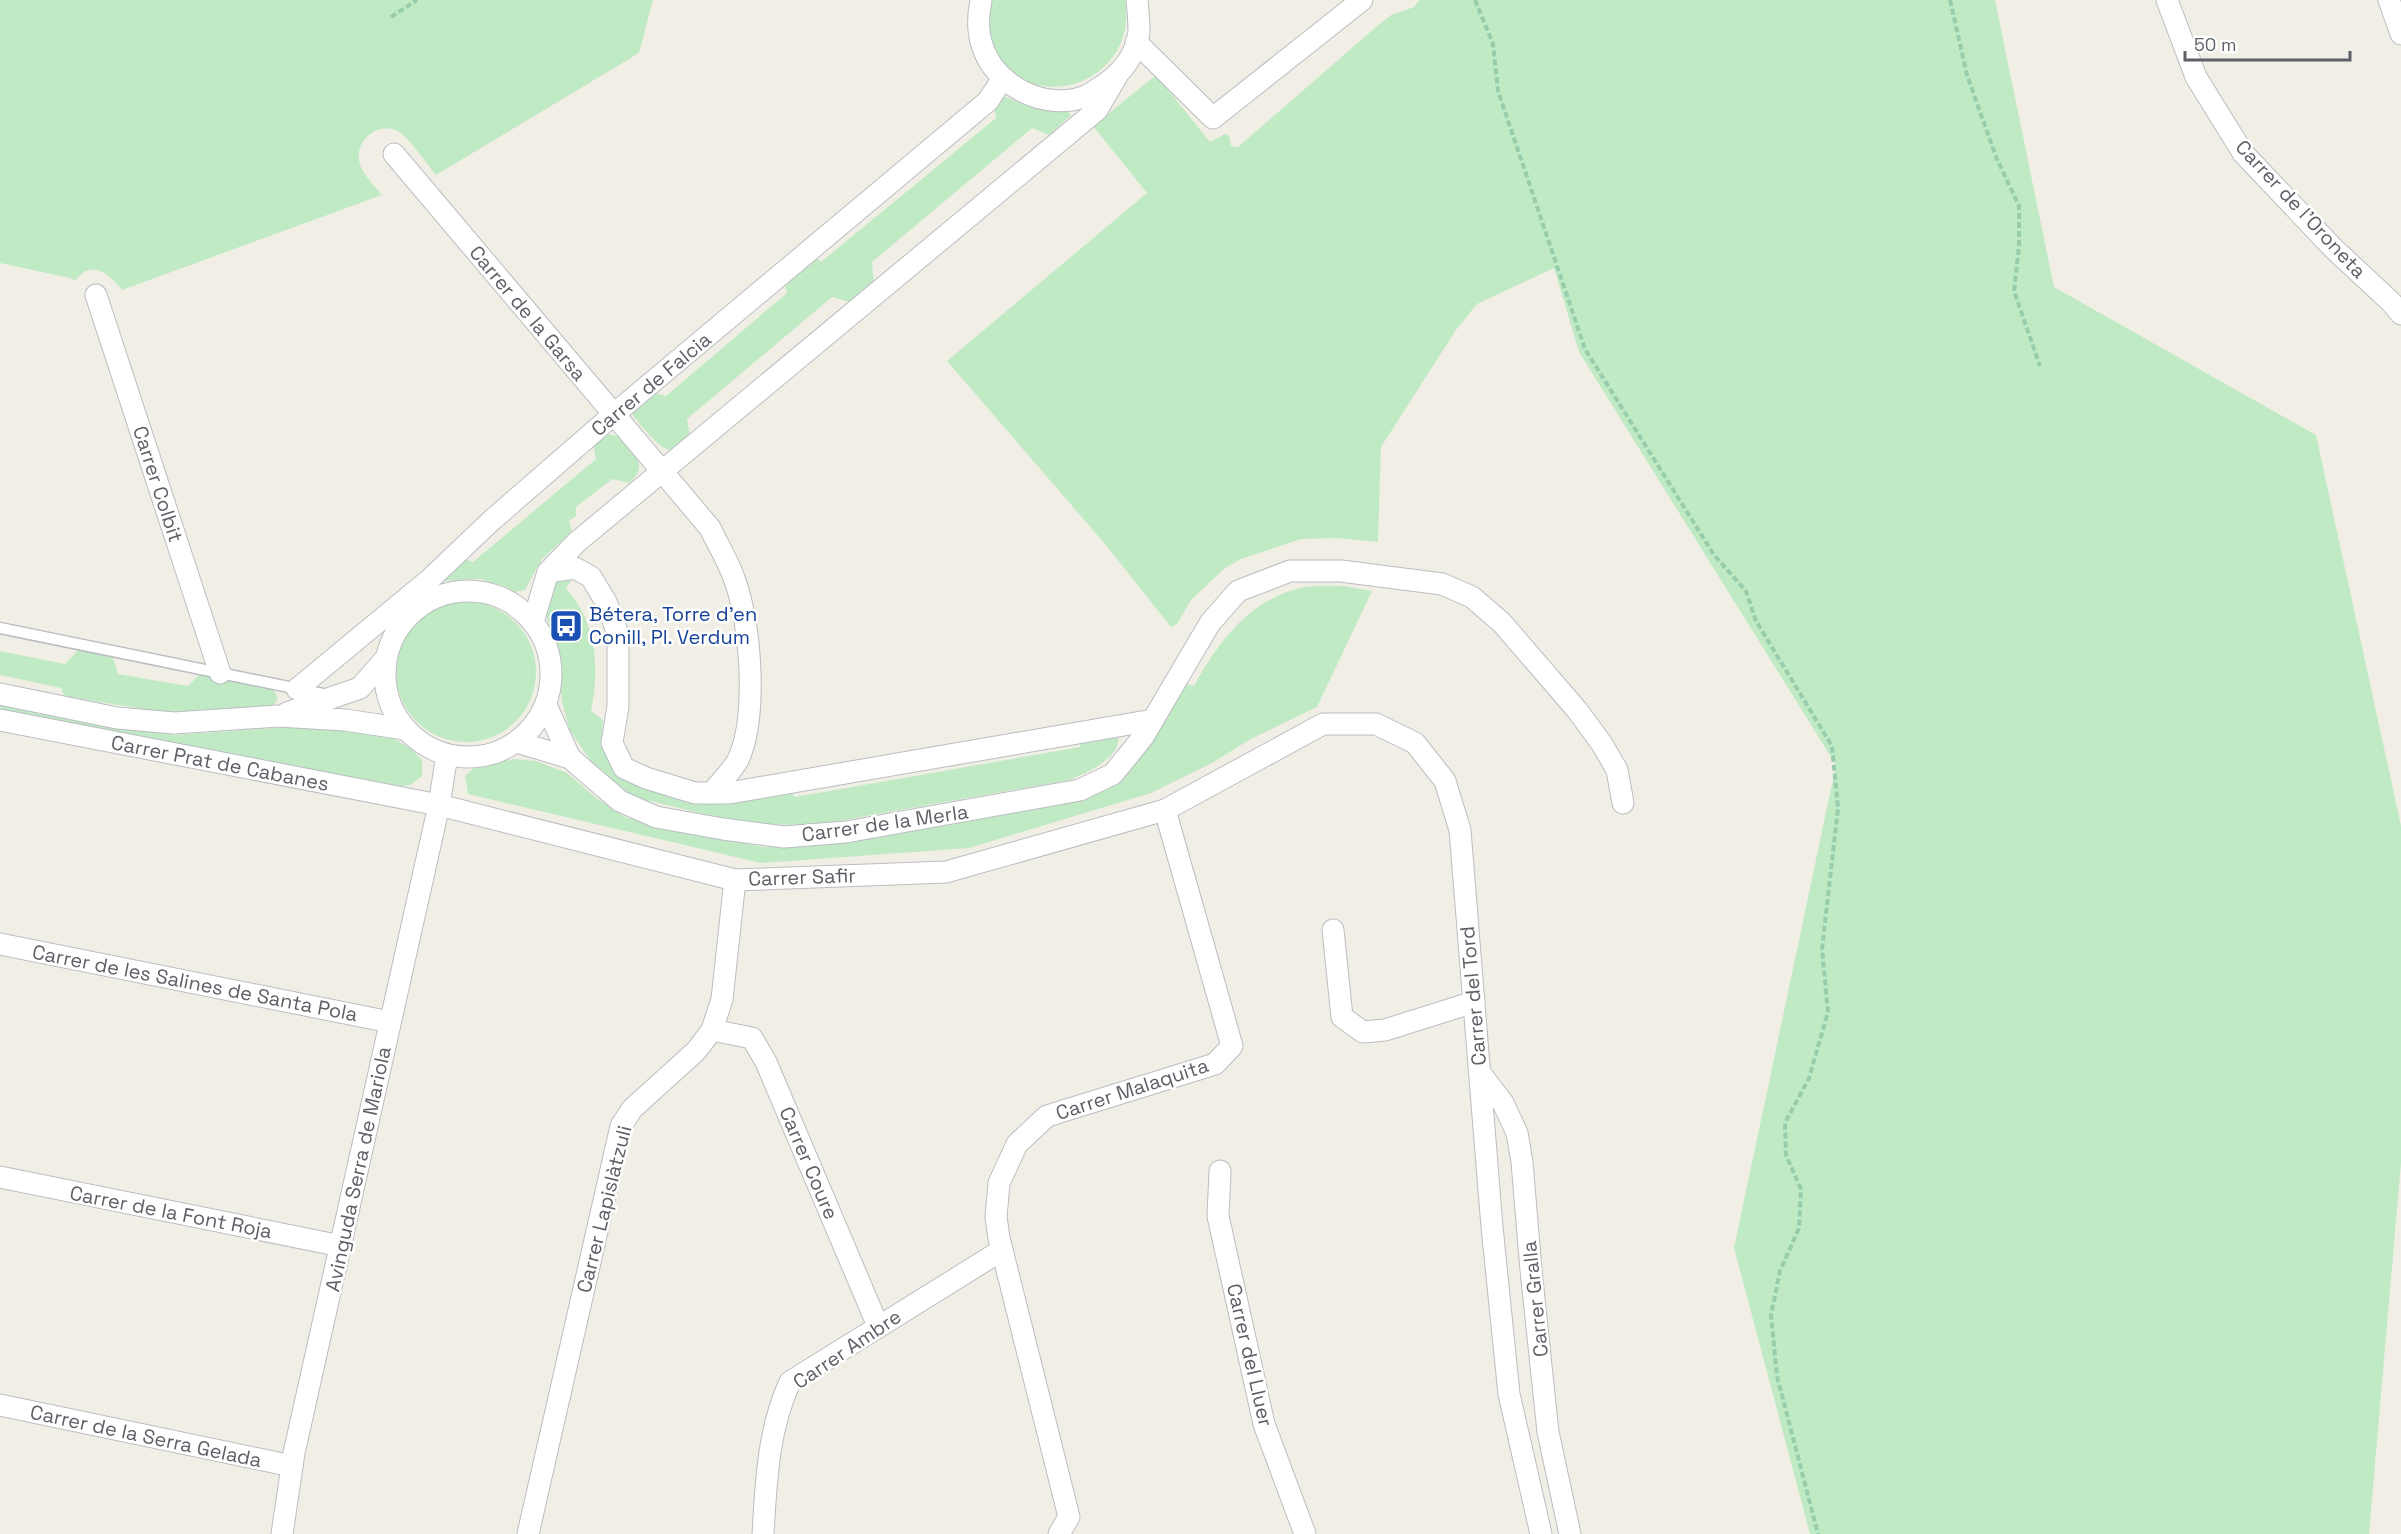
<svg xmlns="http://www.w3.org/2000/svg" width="2401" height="1534" font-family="'Space Grotesk',sans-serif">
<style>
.green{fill:#c0eac4}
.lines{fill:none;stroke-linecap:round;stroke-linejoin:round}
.service-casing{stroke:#babdc2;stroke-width:13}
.minor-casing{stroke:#babdc2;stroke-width:23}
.path{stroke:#97ccac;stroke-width:4;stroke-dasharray:6 3;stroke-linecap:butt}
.service{stroke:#fff;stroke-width:10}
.minor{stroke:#fff;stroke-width:21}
.labels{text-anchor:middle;stroke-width:5;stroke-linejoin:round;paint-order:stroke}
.street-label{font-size:20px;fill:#5d6067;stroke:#fff}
.transit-label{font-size:20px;fill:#164399;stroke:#fff;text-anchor:start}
</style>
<rect width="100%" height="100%" fill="#f1efe5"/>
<g class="green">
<path d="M0,0H653L639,53L436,175C426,163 411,140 399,132C380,120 356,139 359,160C361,174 374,185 382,195L122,290C110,274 91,258 75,281L70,278L0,263Z"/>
<path d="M987,0H1125C1140,83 1028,122 992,46C986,34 988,13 987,0Z"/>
<polygon points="1420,0 1995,0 2054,287 2316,435 2401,826 2401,1163 2369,1534 1810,1534 1734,1248 1836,765 1579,352 1554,268 1477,304 1456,330 1381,447 1378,542 1337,538 1301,539 1241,559 1225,568 1191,600 1177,624 1171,627 1105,544 947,361 1147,193 1093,126 1156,75 1210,142 1225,134 1229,135 1231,146 1238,147 1376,27 1391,15 1414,7"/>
<path d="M1004,96C1025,106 1043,113 1066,110L1071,115L1049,135L1032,128L872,262L874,282L850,302L832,297L687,419L690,437C686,441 681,447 676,449C662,456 642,425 633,416V411L648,391L666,396L787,293L783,275L811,252L821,262L996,118L993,98Z"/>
<path d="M604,434L618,436C633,453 651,464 629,483L612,479L576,507V516L569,521L572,531L542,559L525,590L514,592L506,587L480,579L441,581L457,556L473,562L596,459L593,442Z"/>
<path d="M572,579L566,589C597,622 600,669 591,711L603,720L601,743L612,769L620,776L645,787L784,785L795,797L1080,747L1086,730L1118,736C1122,758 1085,774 1069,780L816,825L747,824L637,798L609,781L594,766L569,729L562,701L558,658L547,618V600L554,580Z"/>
<path d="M1343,586L1372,591L1317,707L1249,740L1212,763L1151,793L969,848L761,863L468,794L465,776L475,767L482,765L515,759L536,761L567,773L595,797L627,818L763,847L816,846L954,824L1079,798L1183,683L1194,686C1218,642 1250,599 1301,588C1314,585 1329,586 1343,586Z"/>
<circle cx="466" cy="672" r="70"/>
<polygon points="79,649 113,657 118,674 188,686 200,674 273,688 278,698 274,705 270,706 199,712 155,711 64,696 61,688 0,675 0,651 65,664"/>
<polygon points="0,700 174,735 346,723 380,730 411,749 422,760 422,776 410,785 401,786 191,748 0,710"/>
</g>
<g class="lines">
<g class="service-casing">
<polyline id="service" points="0,628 328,695"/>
</g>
<g class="minor-casing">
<g id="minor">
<path d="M981,0C978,15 977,30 982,45C994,86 1046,112 1086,96C1092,93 1099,88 1105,84C1122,73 1137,53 1139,32C1139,22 1138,10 1137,0"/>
<polyline points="2167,0 2196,77 2243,153 2333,248 2391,302 2401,314"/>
<polyline points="2389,0 2401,34"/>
<polyline points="1136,42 1213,118 1362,0"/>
<path d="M394,154L710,528C718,545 728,561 734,578C751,622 758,717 738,760C732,771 720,782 712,793"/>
<polyline points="96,295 220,673"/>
<polyline points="548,572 575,568 591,577 606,602 618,634 618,706 612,743 624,768 646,778 695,793 729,793 1153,720"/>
<circle cx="468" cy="674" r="83"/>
<polyline points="533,622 548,572 577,542 1097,110 1117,76"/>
<polyline points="297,689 430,579 491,521 613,415 988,101 1003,78"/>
<polyline points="0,694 117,718 174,723 278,716 345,720 405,729"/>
<polyline points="287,713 360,688 386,658"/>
<polyline points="0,720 439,805 735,880 946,872 1165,810 1323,724 1376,724 1415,743 1445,781 1460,830 1492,1227 1509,1394 1541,1534"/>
<polyline points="517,742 570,758 546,705"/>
<polyline points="570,758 620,801 656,817 723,829 784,837 846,832 1080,790 1113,774 1143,737 1210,623 1238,591 1290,571 1341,571 1442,584 1472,597 1502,623 1577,710 1602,744 1617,770 1623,803"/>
<polyline points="1333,930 1342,1017 1363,1032 1385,1030 1474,1002"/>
<polyline points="0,944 390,1022"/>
<polyline points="712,1030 752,1038 766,1062 878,1326"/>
<polyline points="1480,1073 1503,1103 1517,1133 1522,1162 1531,1270 1548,1432 1570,1534"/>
<polyline points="1220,1171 1218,1216 1264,1424 1305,1534"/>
<polyline points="0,1177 341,1246"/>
<polyline points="0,1405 292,1466"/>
<polyline points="282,1534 294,1453 439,805 447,755"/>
<polyline points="528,1534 621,1126 632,1109 696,1051 712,1030 722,999 735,880"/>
<path d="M763,1534C766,1483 768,1429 790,1382L1002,1250"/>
<polyline points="1059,1534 1069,1517 999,1238 996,1217 999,1183 1017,1144 1047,1116 1215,1064 1232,1046 1165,810"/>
</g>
</g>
<g class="path">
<polyline points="1475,0 1493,44 1498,91 1585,349 1714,555 1746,591 1756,621 1832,746 1838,808 1822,949 1828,1012 1809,1078 1785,1123 1786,1155 1801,1189 1799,1228 1780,1271 1771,1315 1777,1376 1818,1534"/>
<polyline points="1950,0 1967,75 1996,157 2019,206 2019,246 2014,291 2040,366"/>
<polyline points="391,17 417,0"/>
</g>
<use href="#service" class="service"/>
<use href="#minor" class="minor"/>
</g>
<defs>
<g id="bus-square" transform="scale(1.725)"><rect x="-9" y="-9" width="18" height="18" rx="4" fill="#1a4fb4" stroke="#fff"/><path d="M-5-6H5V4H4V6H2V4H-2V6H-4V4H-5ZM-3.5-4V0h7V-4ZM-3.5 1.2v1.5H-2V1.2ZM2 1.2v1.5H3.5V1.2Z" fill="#fff"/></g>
</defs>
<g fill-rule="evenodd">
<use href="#bus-square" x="566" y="626"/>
</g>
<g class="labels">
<g class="street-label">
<text transform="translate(2301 209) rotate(47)" y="7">Carrer de l'Oroneta</text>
<text transform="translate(528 313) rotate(50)" y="7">Carrer de la Garsa</text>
<text transform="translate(651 384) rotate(-40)" y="7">Carrer de Falcia</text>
<text transform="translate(158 484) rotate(72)" y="7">Carrer Colbit</text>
<text transform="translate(220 763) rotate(11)" y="7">Carrer Prat de Cabanes</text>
<text transform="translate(885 823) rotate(-8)" y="7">Carrer de la Merla</text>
<text transform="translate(802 877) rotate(-2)" y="7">Carrer Safir</text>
<text transform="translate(195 983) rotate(11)" y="7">Carrer de les Salines de Santa Pola</text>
<text transform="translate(1473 996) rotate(-95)" y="7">Carrer del Tord</text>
<text transform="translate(1132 1089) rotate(-18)" y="7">Carrer Malaquita</text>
<text transform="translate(809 1163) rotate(67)" y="7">Carrer Coure</text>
<text transform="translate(358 1169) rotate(-78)" y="7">Avinguda Serra de Mariola</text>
<text transform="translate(604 1209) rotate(-76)" y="7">Carrer Lapislàtzuli</text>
<text transform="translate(171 1212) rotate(11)" y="7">Carrer de la Font Roja</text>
<text transform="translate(1535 1299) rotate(-96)" y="7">Carrer Gralla</text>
<text transform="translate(847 1349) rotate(-34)" y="7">Carrer Ambre</text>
<text transform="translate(1250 1355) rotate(77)" y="7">Carrer del Lluer</text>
<text transform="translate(146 1436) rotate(12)" y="7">Carrer de la Serra Gelada</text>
</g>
<g class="transit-label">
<text x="589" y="621">Bétera, Torre d'en<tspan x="589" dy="23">Conill, Pl. Verdum</tspan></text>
</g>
</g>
<path d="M2185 51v9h165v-9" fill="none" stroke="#5d6067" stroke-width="3"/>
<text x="2194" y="51" font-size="18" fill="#5d6067" stroke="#ffffff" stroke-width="4.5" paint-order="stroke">50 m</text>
</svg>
